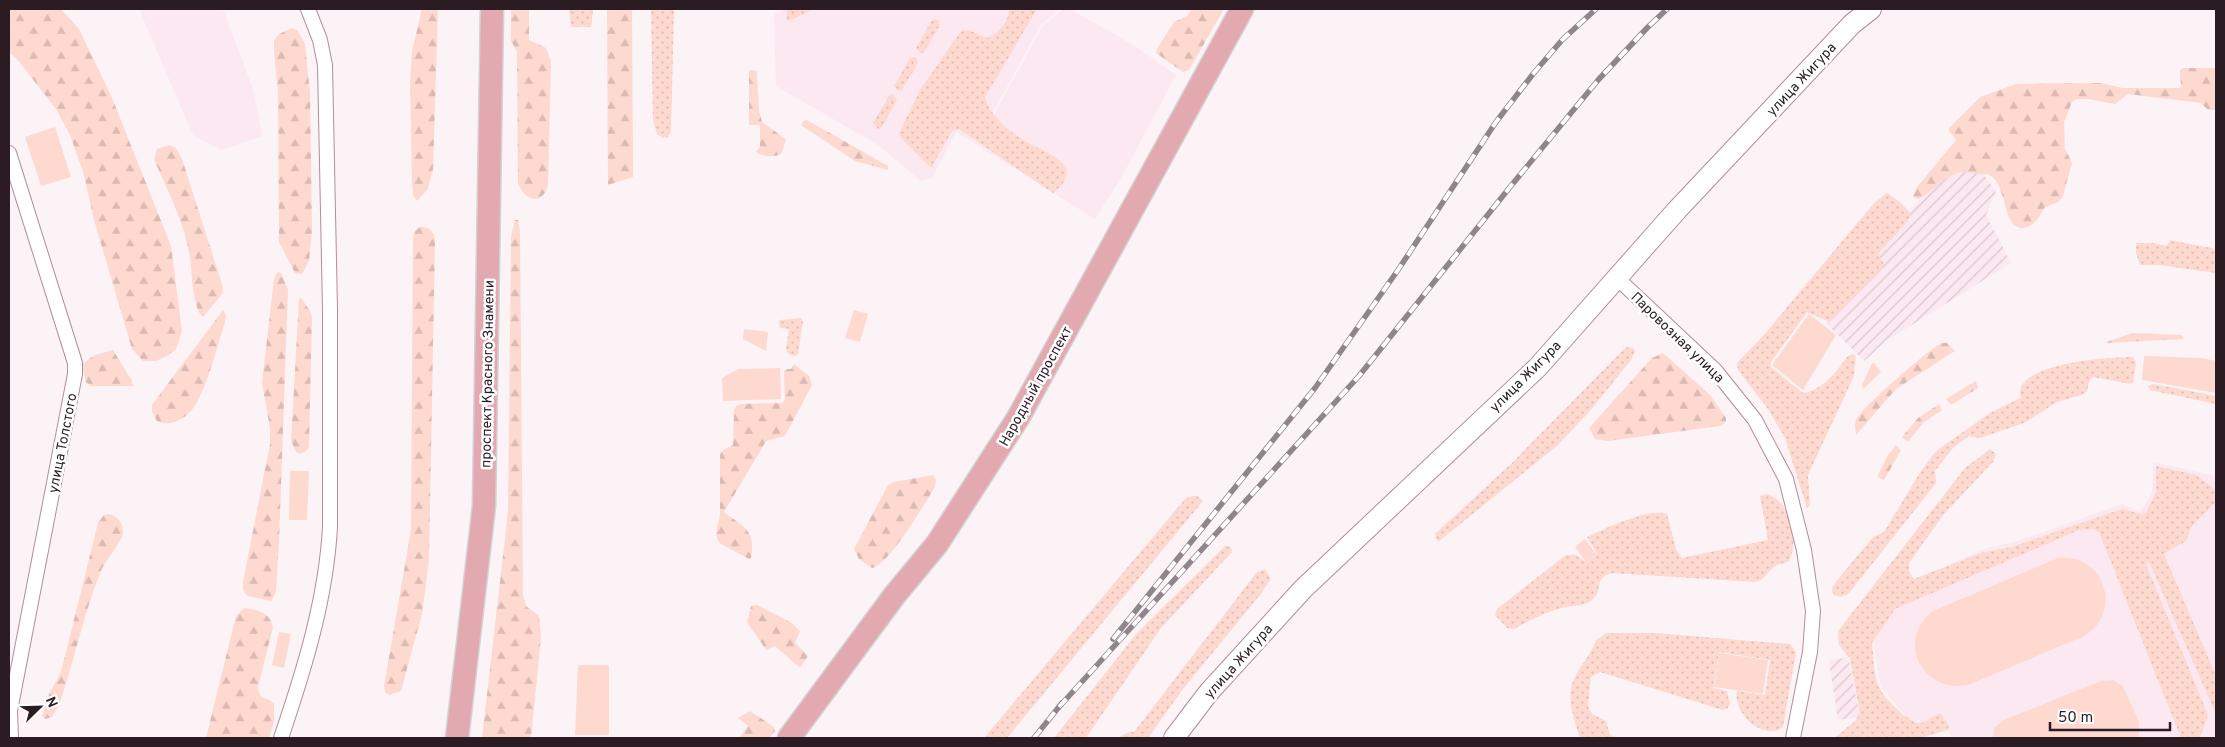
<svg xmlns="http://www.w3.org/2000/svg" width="2225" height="747" font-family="Overpass,sans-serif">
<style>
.built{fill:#fce8f0}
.industrial{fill:url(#industrial-furrows)}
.grass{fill:url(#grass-dots)}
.forest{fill:url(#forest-firs)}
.park{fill:#fed9d0}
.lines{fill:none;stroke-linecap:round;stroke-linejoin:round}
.minor-casing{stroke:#b28d9c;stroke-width:16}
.secondary-casing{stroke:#b28d9c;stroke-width:22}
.primary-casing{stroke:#d4d2d3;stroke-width:25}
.minor{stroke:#fff;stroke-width:14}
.secondary{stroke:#fff;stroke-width:20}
.primary{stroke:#e3a9b0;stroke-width:22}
.rail-casing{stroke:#90858a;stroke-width:5.5}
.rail{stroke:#fff;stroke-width:4;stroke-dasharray:11;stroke-linecap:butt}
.labels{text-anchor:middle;stroke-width:5;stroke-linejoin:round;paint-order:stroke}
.street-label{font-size:14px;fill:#2a1c22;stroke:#fff}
</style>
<defs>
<pattern id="industrial-furrows" width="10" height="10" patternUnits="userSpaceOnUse" patternTransform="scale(1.25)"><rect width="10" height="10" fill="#fce8f0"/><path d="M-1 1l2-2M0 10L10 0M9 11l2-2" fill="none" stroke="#d8c6ce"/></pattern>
<pattern id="grass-dots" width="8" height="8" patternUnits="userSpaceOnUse" patternTransform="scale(1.25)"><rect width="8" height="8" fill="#fed9d0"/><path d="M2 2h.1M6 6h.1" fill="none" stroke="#dabab2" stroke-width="1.8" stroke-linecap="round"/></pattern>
<pattern id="forest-firs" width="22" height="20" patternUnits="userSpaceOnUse" patternTransform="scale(1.25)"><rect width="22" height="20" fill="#fed9d0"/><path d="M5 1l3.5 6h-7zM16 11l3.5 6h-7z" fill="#dabab2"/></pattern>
</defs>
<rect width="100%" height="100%" fill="#fbf3f6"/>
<g class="built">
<polygon points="139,9 223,9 254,92 262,136 221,150 193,135"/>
<polygon points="781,9 1059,9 1040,26 976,144 956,132 932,178 921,181 878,145 776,86 774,13 781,13"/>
<polygon points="1063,9 1070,9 1135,46 1176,75 1121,178 1095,219 977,145 1042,27"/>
<polygon points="2153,462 2216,476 2216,738 1952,738 1949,731 1908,718 1881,687 1873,642 1910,583 1987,548 2015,542 2122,504 2140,512 2152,493"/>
</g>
<g class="industrial">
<polygon points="1966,150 1996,192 1986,215 2011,263 1886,341 1864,361 1827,324 1869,255"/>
<polygon points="1848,657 1860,717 1838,720 1829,661"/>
</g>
<g class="grass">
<polygon points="569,9 593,9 591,27 571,27"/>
<polygon points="651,9 674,9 671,131 668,137 663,138 657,134 653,120"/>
<polygon points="787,9 813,9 789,21 787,20"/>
<path d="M1009,9H1037L985,97C992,122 1018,138 1040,149C1048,153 1060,159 1065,167C1071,177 1060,188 1053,193L959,129L952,131L931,168L901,138L899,133L920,90L961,31L968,30L987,38C998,35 1010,20 1009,9Z"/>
<polygon points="935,19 939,21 940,25 924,52 921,53 916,48 932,20"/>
<polygon points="914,57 917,59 918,63 902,90 899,91 894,86 910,58"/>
<polygon points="892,94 897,100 881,128 878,129 873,123 889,96"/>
<path d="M1887,193L1901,203L1911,214L1907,222L1878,254L1883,262V267L1832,320L1827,321L1807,312L1771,362V367L1803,393C1823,391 1837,370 1848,356L1853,354L1856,356L1854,376L1808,475L1810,505L1807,508L1785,438L1768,409L1738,370L1737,363L1763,336L1875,202Z"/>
<polygon points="2170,240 2216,249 2216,273 2160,265 2140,265 2136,253 2136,243 2154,243 2167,246"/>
<polygon points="801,318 803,321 798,354 795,356 788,354 786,349 789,329 780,328 779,322 780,320"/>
<polygon points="1626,347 1633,348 1635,351 1631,360 1590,411 1558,445 1438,542 1435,534 1513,462"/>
<path d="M2129,357H2133L2136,363L2133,382L2130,384L2093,377L2089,382L2087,391L2082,395L2057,402L2024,423L1980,438L1969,436L1953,448L1935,471L1936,483L1850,592C1844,597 1840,598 1833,594L1832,588L1835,583L1873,537L1884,532L1921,471L1936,451L1990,413L2020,398C2021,394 2019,391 2021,387C2034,362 2104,358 2129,357Z"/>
<polygon points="2153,384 2216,396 2216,404 2150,390 2148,386"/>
<path d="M1990,449L1996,454L1993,462L1944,514L1909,563V571L1914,579L1981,553L2012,547L2122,509L2142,514L2146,513L2156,492V466L2196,475L2216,490V502L2191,527L2186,541L2164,554L2216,676V714L2149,562H2147V567L2208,715L2200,738H2181L2099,532L2093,529L2079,530L1895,609L1872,643C1874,656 1873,677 1880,689C1885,699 1909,723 1920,723C1928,723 1932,714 1941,714L1949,726L1947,730L1922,738H1835L1856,720L1860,714L1850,659L1839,645L1838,631L1965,468Z"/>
<path d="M1767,494C1791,502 1800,540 1789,561L1775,566L1762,579L1755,582L1611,573C1593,579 1604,591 1592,600C1584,607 1571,605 1562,608C1545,612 1529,621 1514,629L1507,628L1495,615L1497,609L1566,555H1576L1586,562L1597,554L1587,537C1603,529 1650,507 1667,514L1676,549L1682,558L1768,540L1760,496Z"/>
<polygon points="1192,496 1197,496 1203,501 1007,738 984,738 1185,499"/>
<polygon points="1225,546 1231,547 1232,552 1161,628 1086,738 1054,738 1137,633"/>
<polygon points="1265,569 1271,579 1260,595 1183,689 1148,738 1117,738 1129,732 1134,732 1257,572"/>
<path d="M1607,633H1655L1790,644L1796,652L1783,727C1764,742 1732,713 1737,691L1765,695L1770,660L1719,652L1713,688L1727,691L1730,704L1727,709L1723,710L1600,672L1591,677L1588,706L1592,714L1606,721L1610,735L1619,738H1580C1575,723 1567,701 1572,684C1577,668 1591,656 1596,640Z"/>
</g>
<g class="forest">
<polygon points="9,9 61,9 79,29 112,98 171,246 182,331 176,349 167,356 156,361 143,361 132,349 94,220 84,175 70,135 56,109 17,59 9,52"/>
<polygon points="422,9 438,9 433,169 428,189 417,201 413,195 412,184 410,82 412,51"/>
<path d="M511,9H529V40L546,48L551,61L548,186C541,206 526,201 518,184L517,52L511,41Z"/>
<polygon points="607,9 632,9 633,177 608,185"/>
<polygon points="1192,9 1224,9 1189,70 1183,72 1156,53 1157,49 1174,22 1187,16"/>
<polygon points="292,28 297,30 305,44 310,93 312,229 309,261 302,274 295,273 279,242 278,92 274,52 274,41 279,34"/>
<path d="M2183,68H2216V108L2214,110H2208L2201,103L2128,94L2115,104L2088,99H2076L2072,102L2064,122L2065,149L2072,163L2063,196L2059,202L2045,207C2040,215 2035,226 2024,228C2001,231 2008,182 1989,175C1985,173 1981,175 1977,174C1972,174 1967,171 1962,172C1947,173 1932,194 1917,199L1913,197L1917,187L1956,140L1949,131V128L1980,97L2016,84L2101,83L2123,88H2179L2181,87L2180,70Z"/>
<path d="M749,70L757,71L759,111L762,122L786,139L782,153C776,158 762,157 756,152L760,147V125H749Z"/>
<polygon points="807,120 888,166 888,170 855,161 801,125 803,121"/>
<path d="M169,145L176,148L182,159L222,284L223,293L203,317C192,308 192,271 190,257C185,223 167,190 154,159L157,149Z"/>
<polygon points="515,220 518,220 520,231 523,595 526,606 539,616 541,637 531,738 482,738 508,512 511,236"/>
<path d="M420,227C429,227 433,230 435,239L429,560L422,614L401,691L389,695L385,692L384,686L411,530L413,237L415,231Z"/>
<polygon points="277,272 281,273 288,290 279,542 276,592 271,601 247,596 243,590 243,582 270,444 270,428 262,383 274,279"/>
<polygon points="301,298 310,311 312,317 309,447 305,452 300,454 296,452 291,441 299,299"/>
<path d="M223,310L226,315L225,322C218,343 206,391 194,407C186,418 171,428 157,421L152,412V405Z"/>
<polygon points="2132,333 2182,335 2184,339 2104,343"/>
<path d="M1942,343H1947L1955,351L1896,389L1856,435C1856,431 1854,425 1856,420C1860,409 1929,349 1942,343Z"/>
<polygon points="113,350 132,381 133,386 90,386 86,382 82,364 95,355"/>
<polygon points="1663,353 1710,395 1726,418 1726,422 1720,426 1608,441 1595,439 1589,428 1652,358"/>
<polygon points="1872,363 1874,363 1881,372 1863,389 1862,385"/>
<path d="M794,364L809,376L812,385L785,436L766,441L724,512C744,528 756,529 751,558L749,559L721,544L718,541L716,534L720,515V455L722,451L733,445L734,410L737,405L742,404L782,403L785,400L784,371L787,369H791Z"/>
<polygon points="1976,381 1978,388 1951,405 1946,399"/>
<polygon points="1939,404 1942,410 1923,423 1908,442 1902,437 1918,418"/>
<polygon points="1896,445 1901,450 1884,480 1877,477 1888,455"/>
<path d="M933,475L936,479L935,487C925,503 889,565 872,568L859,559L854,549L888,485L894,482Z"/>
<path d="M108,514C117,515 124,524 123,533C121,544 105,560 100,573C83,616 74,662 59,705L52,717L45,719L42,716L50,692L61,672L98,523L104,515Z"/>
<polygon points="757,605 792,623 800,631 795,643 808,656 801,667 799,667 775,646 766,650 747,622 751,606"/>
<path d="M244,608C259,611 269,611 273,627L258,687C260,702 266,695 274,704V721L269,738H206L236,616Z"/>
<polygon points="750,711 774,727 775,731 769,738 739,738 748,726 738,718"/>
</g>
<g class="park">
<polygon points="55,127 71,177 41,186 25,137"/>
<polygon points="854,310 868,314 860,342 845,338"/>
<polygon points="1809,314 1836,335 1803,390 1772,365"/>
<polygon points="744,329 768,332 766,351 743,339"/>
<polygon points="2144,356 2201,358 2216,361 2216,393 2142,380"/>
<polygon points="780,368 781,399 723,401 722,378 738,369"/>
<polygon points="290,471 309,471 307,520 289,520"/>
<polygon points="1585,539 1596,554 1586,562 1575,547"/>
<path d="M2058,558C2106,553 2124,615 2082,637L1968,685C1923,694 1896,643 1931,612Z"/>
<polygon points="279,632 291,634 284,668 272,665"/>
<polygon points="1719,653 1768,660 1763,694 1714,687"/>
<polygon points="578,665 609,665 609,735 575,735"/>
<polygon points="2113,680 2123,686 2139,722 2139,735 2136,738 1993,738 1994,728 2004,720 2101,681"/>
</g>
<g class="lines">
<g class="minor-casing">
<g id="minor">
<polyline points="9,153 75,363 75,374 10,711 11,738"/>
<polyline points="1618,279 1715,370 1755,420 1786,479 1804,550 1813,611 1810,652 1793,738"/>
<path d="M281,738C304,670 326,600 330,527V310L325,65L320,40L308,9"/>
</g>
</g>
<g class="secondary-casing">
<polyline id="secondary" points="1174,738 1209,692 1303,589 1538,367 1677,210 1852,24 1871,9"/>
</g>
<g class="primary-casing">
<g id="primary">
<polyline points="457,738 484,506 492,9"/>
<polyline points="789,738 894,596 937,544 1018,418 1242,9"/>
</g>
</g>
<use href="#minor" class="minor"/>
<use href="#secondary" class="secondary"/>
<use href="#primary" class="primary"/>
<g class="rail-casing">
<g id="rail">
<polyline points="1113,639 1315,388 1398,270 1496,122 1533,74 1562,40 1596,9"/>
<polyline points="1059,707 1359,376 1510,187 1599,79 1647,28 1667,9"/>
<polyline points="1034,738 1062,703"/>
</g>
</g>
<use href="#rail" class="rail"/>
</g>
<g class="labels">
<g class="street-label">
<text transform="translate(1801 79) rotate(-47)" y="5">улица Жигура</text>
<text transform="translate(1678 337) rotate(44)" y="5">Паровозная улица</text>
<text transform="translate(487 374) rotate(-89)" y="5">проспект Красного Знамени</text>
<text transform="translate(1525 376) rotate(-45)" y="5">улица Жигура</text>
<text transform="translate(1035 386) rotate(-61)" y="5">Народный проспект</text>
<text transform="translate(62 443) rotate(-79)" y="5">улица Толстого</text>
<text transform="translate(1238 661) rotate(-48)" y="5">улица Жигура</text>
</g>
</g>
<rect width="2225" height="747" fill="none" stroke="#2a1c22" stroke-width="20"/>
<g transform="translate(40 707) rotate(67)" stroke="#ffffff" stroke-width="4" paint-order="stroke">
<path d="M0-4L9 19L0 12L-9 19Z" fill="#2a1c22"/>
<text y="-8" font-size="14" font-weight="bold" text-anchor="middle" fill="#2a1c22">N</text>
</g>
<path d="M2050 722v8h120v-8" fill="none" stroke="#2a1c22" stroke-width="2.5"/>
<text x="2058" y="722" font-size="15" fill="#2a1c22" stroke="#ffffff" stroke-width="4" paint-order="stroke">50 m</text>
</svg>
